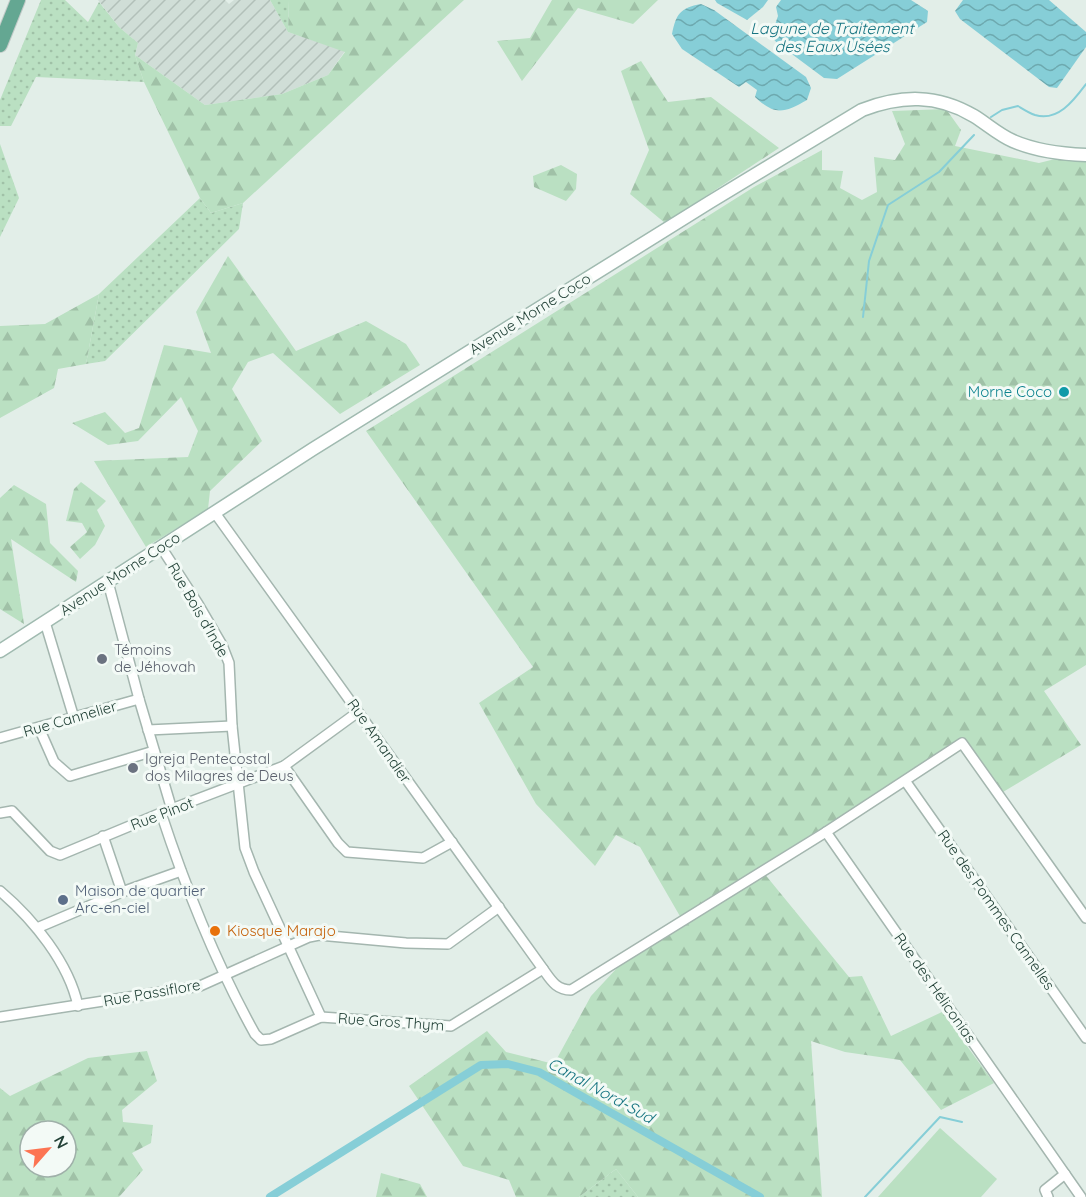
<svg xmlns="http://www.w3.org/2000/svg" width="1086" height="1197" font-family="Quicksand,sans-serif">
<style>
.industrial{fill:url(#industrial-furrows)}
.grass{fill:url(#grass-dots)}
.forest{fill:url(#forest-firs);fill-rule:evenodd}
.park{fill:#bae0c2}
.water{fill:url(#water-waves)}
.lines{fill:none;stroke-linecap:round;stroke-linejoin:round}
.stream{stroke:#86ced7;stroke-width:2}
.canal{stroke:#86ced7;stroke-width:8}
.street-casing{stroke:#a4b6af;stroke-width:12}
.secondary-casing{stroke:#a0bab0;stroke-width:15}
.primary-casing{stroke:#c1cac7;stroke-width:16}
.street{stroke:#fff;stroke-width:9}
.secondary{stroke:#fff;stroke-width:12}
.primary{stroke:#64a792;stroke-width:14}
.culture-dot{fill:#0f9aa8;stroke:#f3faf6;stroke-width:2}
.worship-dot{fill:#6b7280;stroke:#f3faf6;stroke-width:2}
.service-dot{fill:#5c6f8a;stroke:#f3faf6;stroke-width:2}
.food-dot{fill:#e8710a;stroke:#f3faf6;stroke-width:2}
.labels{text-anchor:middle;stroke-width:6;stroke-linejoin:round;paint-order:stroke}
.street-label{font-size:15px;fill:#214036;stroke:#f3faf6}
.culture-label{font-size:15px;fill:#0d838f;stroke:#f3faf6;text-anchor:end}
.worship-label{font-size:15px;fill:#5b616d;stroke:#f3faf6;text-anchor:start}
.service-label{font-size:15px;fill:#4e5e75;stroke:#f3faf6;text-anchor:start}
.food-label{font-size:15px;fill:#c56008;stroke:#f3faf6;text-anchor:start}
.water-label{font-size:16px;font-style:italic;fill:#167481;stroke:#f3faf6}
</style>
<defs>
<pattern id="industrial-furrows" width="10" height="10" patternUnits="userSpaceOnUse" patternTransform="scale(1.5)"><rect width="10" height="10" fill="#d0ded7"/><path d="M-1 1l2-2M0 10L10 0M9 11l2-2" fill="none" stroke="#b2c0b9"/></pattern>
<pattern id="grass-dots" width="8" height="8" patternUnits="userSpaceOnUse" patternTransform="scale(1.5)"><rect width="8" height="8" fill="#bae0c2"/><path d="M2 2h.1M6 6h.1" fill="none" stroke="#a0c1a7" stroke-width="1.8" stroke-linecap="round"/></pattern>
<pattern id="forest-firs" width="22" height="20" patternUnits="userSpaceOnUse" patternTransform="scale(1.5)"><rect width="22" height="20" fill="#bae0c2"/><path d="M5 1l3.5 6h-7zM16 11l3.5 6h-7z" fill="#a0c1a7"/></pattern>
<pattern id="water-waves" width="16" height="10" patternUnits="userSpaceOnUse" patternTransform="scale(1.5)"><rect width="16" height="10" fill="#86ced7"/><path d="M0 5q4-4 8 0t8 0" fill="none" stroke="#6da9af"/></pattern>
</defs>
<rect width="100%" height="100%" fill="#e2eee8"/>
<polygon class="industrial" points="98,0 225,0 229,4 234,0 270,0 288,32 345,51 328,75 282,94 205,105 135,55 138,43 119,27"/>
<g class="grass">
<polygon points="41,0 65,0 88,22 99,2 119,27 138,43 135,55 144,82 36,77 11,126 0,126 0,100"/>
<polygon points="270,0 289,0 288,32"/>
<polygon points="0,144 19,198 0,237"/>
<polygon points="200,198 211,213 243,203 239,229 105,361 86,364 99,294"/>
<polygon points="616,1169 638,1197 579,1197"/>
</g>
<g class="forest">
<polygon points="289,0 464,0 243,203 211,213 200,198 144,82 135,55 205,105 282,94 328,75 345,52 288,32"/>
<polygon points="552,0 658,0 633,24 578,8 522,81 497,41 530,38"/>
<polygon points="641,61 668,102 711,97 779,148 665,223 630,194 649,150 621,71"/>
<polygon points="946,109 961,130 955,146 1039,163 1059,158 1086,160 1086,665 1044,691 1081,745 1003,792 964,740 759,867 849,977 862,976 891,1036 942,1012 994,1083 941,1110 900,1060 845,1052 811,1041 822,1197 638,1197 616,1169 579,1197 516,1197 509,1180 463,1166 409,1086 487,1031 506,1052 554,1064 591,996 630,954 681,918 640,847 616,835 595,866 536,804 479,703 533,667 366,431 754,187 822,150 822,170 843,171 840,188 862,200 877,192 874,157 895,160 905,144 892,111"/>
<polygon points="561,165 577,174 576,189 566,201 534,187 533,176"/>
<polygon points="228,256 296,351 366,321 406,344 420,365 340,414 273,353 248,362 232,389 262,441 210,491 208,509 146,547 94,461 188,457 198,431 181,397 138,441 108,445 72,423 105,412 125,433 139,428 164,345 211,353 196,312"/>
<polygon points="99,294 86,364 58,369 54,388 0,418 0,326 45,324"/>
<polygon points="81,482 106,501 97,510 105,526 95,545 80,559 70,547 87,532 82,523 66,521 74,489"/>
<polygon points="14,485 46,504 50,543 78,571 76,582 11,539 24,624 0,609 0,498"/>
<path d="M147,1051L157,1081L122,1110L123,1122L153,1125L151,1143L132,1153L143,1170L119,1197H0V1088L10,1096L88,1058ZM30,1131H66V1167H30Z"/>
<polygon points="381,1173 420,1184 427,1197 376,1197"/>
</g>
<polygon class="park" points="940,1128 997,1179 981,1197 878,1197"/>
<g class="water">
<polygon points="715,0 768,0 763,7 747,20 717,3"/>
<polygon points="781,0 911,0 928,11 927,22 837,79 824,78 777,43 771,36 778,16 776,7"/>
<polygon points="963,0 1049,0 1086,32 1086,47 1057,88 1049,87 960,19 955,11"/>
<path d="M701,4L714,10L806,77L811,88L807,100C784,113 775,116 755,97L757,90L746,82L739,87L682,49L672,34C676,14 680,8 701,4Z"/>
</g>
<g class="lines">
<g class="stream">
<path d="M991,117L1002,110L1018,106C1023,109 1029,113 1035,115C1058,122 1074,100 1086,84"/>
<polyline points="863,317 869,261 888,205 939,172 974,135"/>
<polyline points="865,1197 940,1117 962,1122"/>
</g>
<polyline class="canal" points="270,1197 481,1065 508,1064 539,1072 760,1197"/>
<g class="street-casing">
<g id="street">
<path d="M215,513L543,969C551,980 556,990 571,990L826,832L962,743L1086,918"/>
<polyline points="161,547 198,604 222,645 229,663 232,726 245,848 254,872 321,1017"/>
<polyline points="108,582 139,699 172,810"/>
<polyline points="45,622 74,718"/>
<polyline points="39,728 54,762 70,776 154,751"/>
<polyline points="148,730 232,726"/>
<polyline points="0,738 139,699"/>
<polyline points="284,766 338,843 347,852 423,858 452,842"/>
<polyline points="906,782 1086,1038"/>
<polyline points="0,813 12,811 50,851 60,855 161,813 284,766 358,712"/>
<path d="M161,813C186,889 216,964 255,1034L261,1040L271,1039L321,1017L451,1026L543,969"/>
<polyline points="826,832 1081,1197"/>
<polyline points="103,836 122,892"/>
<path d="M0,891C33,919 69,963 78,1006"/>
<polyline points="37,928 122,892 181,871"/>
<polyline points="0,1017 200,986 309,937 319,935 406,943 448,944 499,907"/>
<polyline points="1048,1197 1045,1190 1065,1174"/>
</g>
</g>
<g class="secondary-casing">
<path id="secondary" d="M0,651L313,449L710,202L862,110C901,95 937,94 974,116C987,124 999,135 1013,141C1036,151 1061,154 1086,155"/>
</g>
<g class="primary-casing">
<polyline id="primary" points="0,45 18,0"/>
</g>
<use href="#street" class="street"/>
<use href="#secondary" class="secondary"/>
<use href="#primary" class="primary"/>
</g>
<circle class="culture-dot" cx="1064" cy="392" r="6"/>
<g class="worship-dot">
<circle cx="102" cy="659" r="6"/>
<circle cx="133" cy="768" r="6"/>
</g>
<circle class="service-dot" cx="63" cy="900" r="6"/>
<circle class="food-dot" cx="215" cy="931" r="6"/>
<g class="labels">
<g class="street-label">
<text transform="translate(530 314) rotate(-32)" y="5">Avenue Morne Coco</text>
<text transform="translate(120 574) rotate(-33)" y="5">Avenue Morne Coco</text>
<text transform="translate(198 610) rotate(60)" y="5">Rue Bois d'Inde</text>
<text transform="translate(70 719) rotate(-16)" y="5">Rue Cannelier</text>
<text transform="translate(379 741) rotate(55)" y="5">Rue Amandier</text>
<text transform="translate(162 814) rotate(-21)" y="5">Rue Pinot</text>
<text transform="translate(996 910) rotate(55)" y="5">Rue des Pommes Cannelles</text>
<text transform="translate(935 988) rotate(55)" y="5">Rue des Héliconias</text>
<text transform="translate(152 993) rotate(-10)" y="5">Rue Passiflore</text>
<text transform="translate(391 1022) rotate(4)" y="5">Rue Gros Thym</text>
</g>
<g class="culture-label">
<text x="1052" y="397">Morne Coco</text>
</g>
<g class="worship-label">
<text x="114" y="655">Témoins<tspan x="114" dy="17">de Jéhovah</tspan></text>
<text x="145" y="764">Igreja Pentecostal<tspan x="145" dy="17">dos Milagres de Deus</tspan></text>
</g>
<g class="service-label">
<text x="75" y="896">Maison de quartier<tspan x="75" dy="17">Arc-en-ciel</tspan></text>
</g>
<g class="food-label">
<text x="227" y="936">Kiosque Marajo</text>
</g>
<g class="water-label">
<text x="832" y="34">Lagune de Traitement<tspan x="832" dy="18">des Eaux Usées</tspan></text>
<text transform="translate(601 1090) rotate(29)" y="6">Canal Nord-Sud</text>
</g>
</g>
<g transform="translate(48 1149) rotate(62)"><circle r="28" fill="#f3faf6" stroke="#9fb0a9" stroke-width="1.5"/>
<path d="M0-4.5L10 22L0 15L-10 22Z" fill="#fc7452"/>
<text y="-9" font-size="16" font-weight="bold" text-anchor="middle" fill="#214036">N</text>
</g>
</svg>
